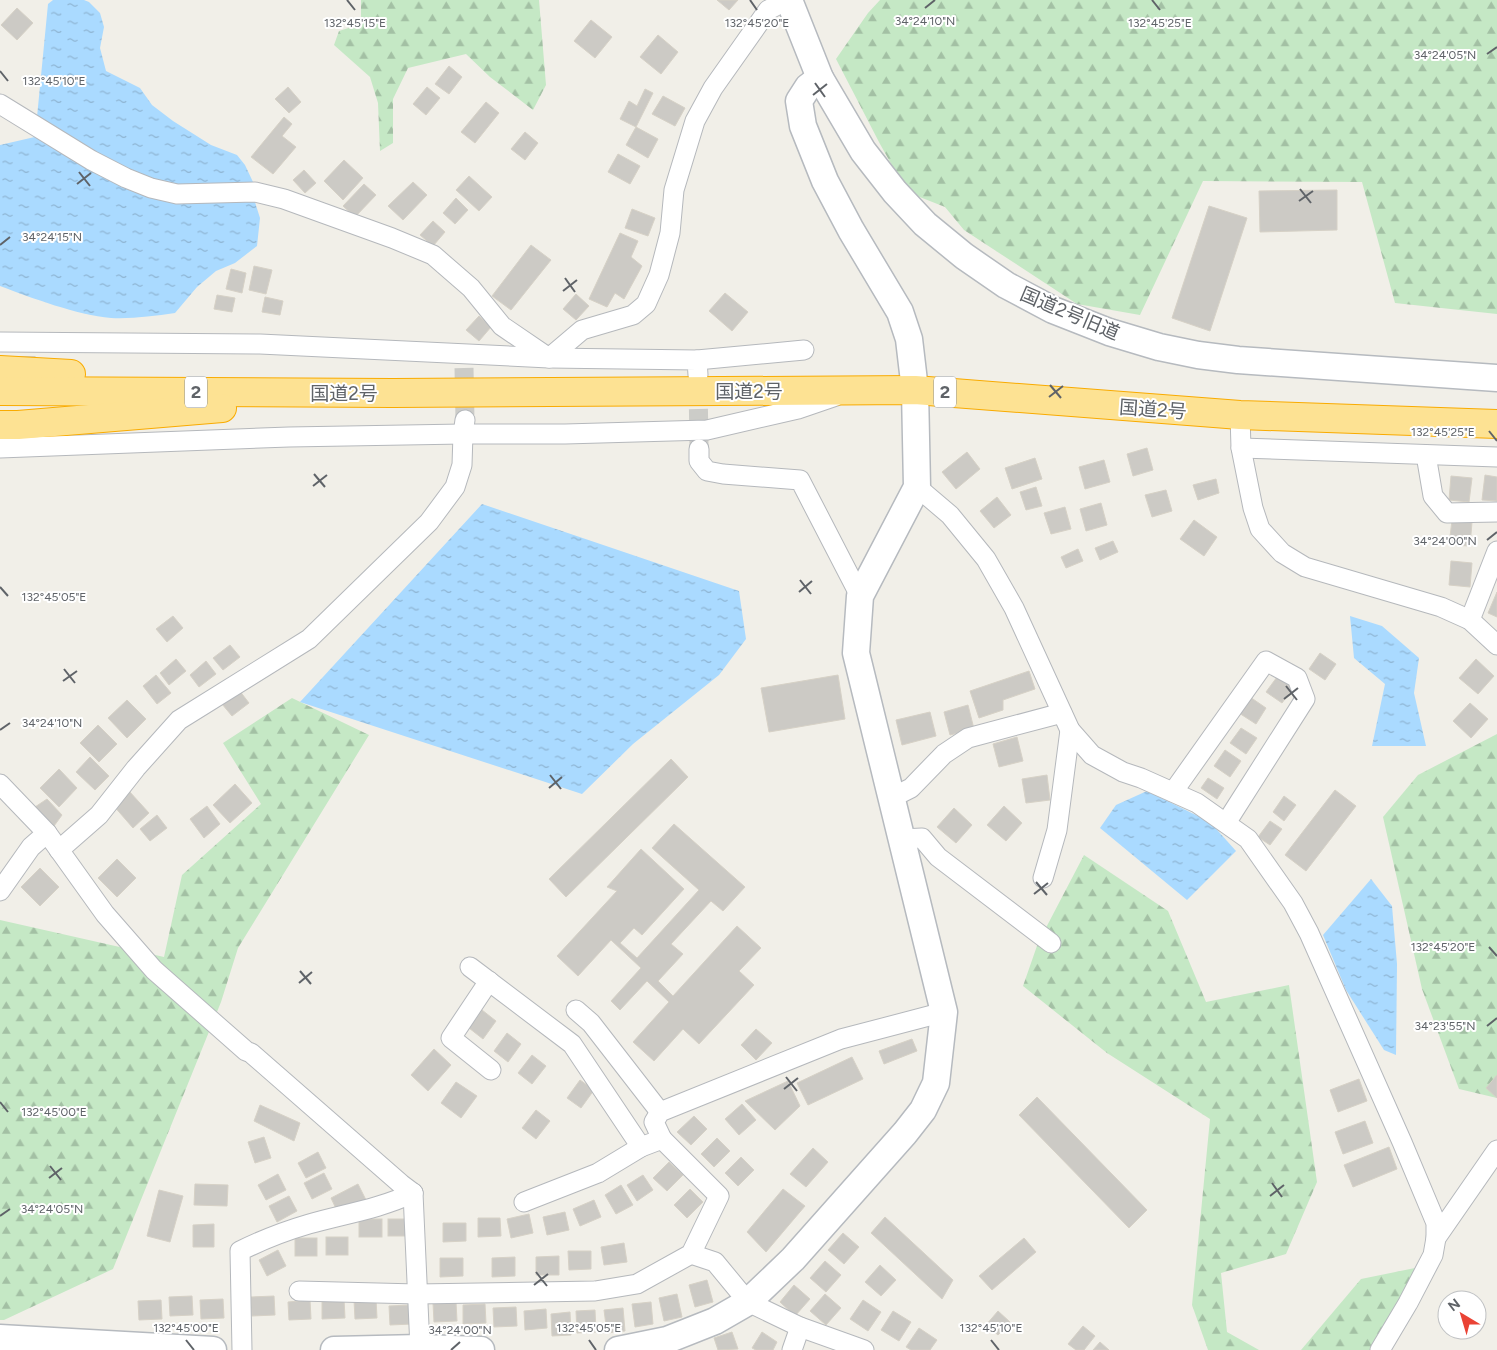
<svg xmlns="http://www.w3.org/2000/svg" width="1497" height="1350" font-family="Figtree,'Noto Sans JP',sans-serif">
<style>
.forest{fill:url(#forest-firs)}
.water{fill:url(#water-ripples)}
.building{fill:#cccac5;stroke:#d6d1c6}
.lines{fill:none;stroke-linecap:round;stroke-linejoin:round}
.street-tunnel{stroke:#ccccc8;stroke-width:19;stroke-dasharray:19 9;stroke-linecap:butt}
.street-casing{stroke:#b5b8bc;stroke-width:21}
.secondary-casing{stroke:#b6babf;stroke-width:29}
.highway-casing{stroke:#f9ab00;stroke-width:30}
.street{stroke:#fff;stroke-width:19}
.secondary{stroke:#fff;stroke-width:26}
.highway{stroke:#fde293;stroke-width:28}
.ticks{fill:none;stroke:#5f6368;stroke-width:2}
.labels{text-anchor:middle;stroke-width:4;stroke-linejoin:round;paint-order:stroke}
.shield{fill:#fff;stroke:#8f9295;stroke-width:1}
.shield-label{font-size:18px;font-weight:bold;fill:#5f6368}
.street-label{font-size:19px;fill:#5f6368;stroke:#fff}
.ticks-label{font-size:12px;text-anchor:middle;fill:#5f6368;stroke:#fff;stroke-width:4;stroke-linejoin:round;paint-order:stroke}
</style>
<defs>
<pattern id="forest-firs" width="22" height="20" patternUnits="userSpaceOnUse" patternTransform="scale(1.25)"><rect width="22" height="20" fill="#c5e8c5"/><path d="M5 1l3.5 6h-7zM16 11l3.5 6h-7z" fill="#a3c0a4"/></pattern>
<pattern id="water-ripples" width="26" height="14" patternUnits="userSpaceOnUse" patternTransform="scale(1.25)"><rect width="26" height="14" fill="#aadaff"/><path d="M2 4q2-2 4 0t4 0M15 11q2-2 4 0t4 0" fill="none" stroke="#8eb4d2"/></pattern>
</defs>
<rect width="100%" height="100%" fill="#f1efe8"/>
<g class="forest">
<polygon points="361,0 539,0 546,85 533,110 490,77 466,54 408,68 393,99 393,143 380,151 378,103 370,77 334,45 339,31 361,24"/>
<polygon points="880,0 1497,0 1497,314 1395,303 1362,182 1203,181 1140,315 1077,304 964,230 945,207 907,192 880,144 836,59 868,13"/>
<polygon points="292,698 369,735 238,948 221,1002 113,1269 4,1320 0,1320 0,920 164,957 182,875 261,804 223,743"/>
<polygon points="1497,734 1497,1098 1459,1089 1422,989 1383,817 1418,775"/>
<polygon points="1084,855 1168,911 1206,1002 1289,985 1317,1182 1286,1254 1221,1273 1227,1332 1259,1350 1208,1350 1192,1305 1210,1119 1107,1053 1023,986 1038,943"/>
<polygon points="1415,1268 1377,1350 1301,1350 1361,1279"/>
</g>
<g class="water">
<path d="M53,0H84L89,2L100,13L104,27L100,48L106,71L140,88L152,105L173,121L211,145L237,155L245,165L253,182C229,184 204,187 180,186C132,184 77,142 37,117L48,4Z"/>
<path d="M39,136L159,196L211,203L254,199L260,218L257,246L235,263L216,271L197,287L175,313C154,316 132,319 111,318C77,315 32,298 0,286V145Z"/>
<polygon points="482,504 739,591 746,639 719,675 633,744 582,794 300,702"/>
<polygon points="1350,616 1382,626 1419,658 1414,693 1426,746 1372,746 1385,684 1354,658"/>
<polygon points="1147,791 1210,822 1236,851 1187,900 1100,828 1116,805"/>
<polygon points="1371,879 1392,906 1397,964 1396,1055 1384,1050 1346,990 1323,935"/>
</g>
<g class="building">
<polygon points="717,0 738,0 729,10"/>
<polygon points="17,8 33,23 17,40 1,25"/>
<polygon points="591,20 612,37 595,58 574,41"/>
<polygon points="658,35 678,52 661,74 640,57"/>
<polygon points="449,66 462,77 449,94 435,84"/>
<polygon points="288,87 301,102 289,113 275,99"/>
<polygon points="427,87 440,98 426,115 413,104"/>
<polygon points="645,89 653,93 636,127 620,119 629,101 637,106"/>
<polygon points="663,96 685,108 675,126 652,114"/>
<polygon points="486,102 499,113 475,143 461,132"/>
<polygon points="284,117 292,124 282,136 296,147 273,174 251,157"/>
<polygon points="636,127 658,139 648,158 626,145"/>
<polygon points="525,132 538,143 525,160 511,149"/>
<polygon points="618,154 640,166 630,184 608,172"/>
<polygon points="344,160 363,178 343,200 324,181"/>
<polygon points="304,170 316,183 305,193 293,180"/>
<polygon points="469,176 492,197 479,211 456,190"/>
<polygon points="413,182 427,195 403,220 388,206"/>
<polygon points="364,184 376,195 355,217 343,206"/>
<polygon points="1337,190 1337,230 1260,232 1259,191"/>
<polygon points="456,198 468,210 455,224 443,213"/>
<polygon points="1209,206 1247,218 1210,331 1172,318"/>
<polygon points="632,209 655,218 648,236 625,228"/>
<polygon points="433,221 445,232 433,246 420,235"/>
<polygon points="620,233 638,241 631,257 642,266 624,299 615,293 607,307 589,299"/>
<polygon points="531,245 551,260 511,310 492,296"/>
<polygon points="254,266 272,270 266,294 249,290"/>
<polygon points="231,269 246,273 242,293 226,289"/>
<polygon points="725,293 748,312 732,331 709,311"/>
<polygon points="576,294 589,306 576,320 563,309"/>
<polygon points="217,295 235,298 232,312 214,309"/>
<polygon points="265,297 283,301 280,315 262,312"/>
<polygon points="479,316 491,327 479,341 466,330"/>
<polygon points="1147,448 1153,470 1133,476 1127,454"/>
<polygon points="967,452 980,469 956,489 942,472"/>
<polygon points="1035,458 1042,479 1012,489 1005,468"/>
<polygon points="1104,460 1110,482 1085,489 1079,467"/>
<polygon points="1485,475 1497,477 1497,501 1482,500"/>
<polygon points="1451,476 1472,478 1469,502 1449,500"/>
<polygon points="1216,479 1219,493 1198,500 1193,485"/>
<polygon points="1036,487 1042,506 1026,510 1020,492"/>
<polygon points="1166,490 1172,511 1152,517 1145,495"/>
<polygon points="997,497 1011,515 994,528 980,511"/>
<polygon points="1101,503 1107,525 1086,531 1080,509"/>
<polygon points="1065,507 1071,529 1051,534 1044,513"/>
<polygon points="1194,520 1217,537 1204,556 1180,539"/>
<polygon points="1452,520 1472,522 1470,546 1449,545"/>
<polygon points="1113,541 1118,552 1100,560 1095,548"/>
<polygon points="1078,549 1083,561 1066,568 1061,557"/>
<polygon points="1451,561 1472,563 1470,587 1449,585"/>
<polygon points="1497,592 1497,617 1488,613"/>
<polygon points="173,616 183,628 167,642 156,629"/>
<polygon points="230,645 240,657 223,670 213,658"/>
<polygon points="1320,653 1336,664 1325,680 1309,669"/>
<polygon points="176,659 186,671 169,685 160,673"/>
<polygon points="1476,659 1494,676 1478,694 1459,678"/>
<polygon points="206,661 216,674 199,687 190,675"/>
<polygon points="1029,671 1035,689 1003,700 1003,710 979,718 970,691"/>
<polygon points="156,675 171,693 157,704 143,686"/>
<polygon points="838,675 845,719 769,732 761,688"/>
<polygon points="1277,677 1293,688 1282,703 1266,692"/>
<polygon points="239,690 249,703 232,716 222,704"/>
<polygon points="1250,697 1266,708 1256,724 1239,713"/>
<polygon points="127,700 146,719 127,738 108,718"/>
<polygon points="1470,703 1488,719 1471,738 1453,721"/>
<polygon points="968,705 974,729 950,735 944,712"/>
<polygon points="930,712 936,736 902,745 896,720"/>
<polygon points="98,725 117,744 99,762 80,743"/>
<polygon points="1241,728 1257,738 1246,754 1230,743"/>
<polygon points="1017,737 1023,761 999,767 993,744"/>
<polygon points="1225,750 1241,761 1230,777 1214,766"/>
<polygon points="90,757 109,776 95,790 76,772"/>
<polygon points="671,759 688,777 566,897 549,879"/>
<polygon points="59,769 77,788 59,807 40,788"/>
<polygon points="1047,775 1050,800 1026,803 1022,779"/>
<polygon points="1208,778 1224,788 1217,799 1201,788"/>
<polygon points="235,784 252,803 230,823 213,805"/>
<polygon points="1335,790 1356,806 1306,871 1285,855"/>
<polygon points="129,791 149,813 133,828 113,805"/>
<polygon points="1284,796 1296,805 1284,821 1273,812"/>
<polygon points="47,799 62,815 54,826 35,807"/>
<polygon points="207,806 220,824 204,838 190,819"/>
<polygon points="1004,806 1022,823 1006,841 987,825"/>
<polygon points="954,808 972,825 956,843 937,827"/>
<polygon points="157,815 167,828 150,841 140,829"/>
<polygon points="1270,821 1282,829 1270,845 1258,837"/>
<polygon points="674,824 745,887 723,911 711,901 671,944 683,954 658,981 673,996 737,926 761,948 739,971 754,985 699,1044 683,1029 654,1061 633,1042 669,1002 647,981 620,1010 611,1001 641,968 611,940 578,976 557,956 617,891 607,887 641,849 684,889 642,935 634,928 620,943 637,958 699,890 652,848"/>
<polygon points="117,859 136,878 117,897 98,878"/>
<polygon points="40,868 59,887 40,906 21,887"/>
<polygon points="482,1010 496,1021 483,1039 469,1028"/>
<polygon points="756,1029 772,1043 756,1060 741,1045"/>
<polygon points="507,1033 521,1044 508,1062 494,1051"/>
<polygon points="912,1039 917,1051 884,1064 879,1051"/>
<polygon points="434,1049 451,1065 428,1091 411,1075"/>
<polygon points="532,1055 546,1066 532,1084 518,1073"/>
<polygon points="852,1057 863,1079 808,1105 797,1083"/>
<polygon points="1497,1075 1497,1098 1486,1088"/>
<polygon points="1359,1079 1367,1101 1338,1112 1330,1090"/>
<polygon points="580,1080 594,1090 581,1108 567,1098"/>
<polygon points="788,1081 800,1106 775,1130 745,1101"/>
<polygon points="456,1082 477,1096 461,1118 441,1103"/>
<polygon points="1037,1097 1147,1210 1129,1228 1019,1115"/>
<polygon points="742,1104 756,1120 739,1135 725,1119"/>
<polygon points="260,1105 300,1123 294,1141 254,1121"/>
<polygon points="536,1110 550,1121 536,1139 522,1128"/>
<polygon points="694,1116 707,1129 691,1145 677,1132"/>
<polygon points="1365,1121 1373,1143 1343,1154 1335,1132"/>
<polygon points="264,1137 271,1158 255,1163 248,1142"/>
<polygon points="717,1138 730,1151 714,1167 701,1154"/>
<polygon points="1389,1147 1397,1169 1353,1187 1344,1165"/>
<polygon points="813,1148 828,1162 806,1187 790,1174"/>
<polygon points="318,1152 326,1168 306,1178 298,1163"/>
<polygon points="741,1157 754,1170 738,1186 725,1173"/>
<polygon points="669,1162 683,1175 667,1191 653,1178"/>
<polygon points="324,1173 332,1189 312,1199 304,1183"/>
<polygon points="278,1174 286,1190 266,1200 258,1185"/>
<polygon points="643,1175 653,1190 637,1201 627,1185"/>
<polygon points="195,1184 228,1185 227,1206 194,1205"/>
<polygon points="358,1184 366,1200 339,1215 331,1198"/>
<polygon points="621,1185 633,1205 616,1214 605,1195"/>
<polygon points="690,1189 703,1202 687,1218 674,1205"/>
<polygon points="783,1189 805,1206 766,1252 747,1232"/>
<polygon points="159,1190 183,1196 170,1242 147,1236"/>
<polygon points="289,1196 297,1211 277,1222 269,1206"/>
<polygon points="594,1200 601,1217 580,1226 573,1209"/>
<polygon points="565,1212 569,1230 547,1235 543,1217"/>
<polygon points="529,1214 533,1233 511,1238 507,1219"/>
<polygon points="885,1217 953,1280 942,1299 871,1233"/>
<polygon points="478,1218 500,1218 501,1236 478,1237"/>
<rect x="359" y="1219" width="23" height="18"/>
<rect x="388" y="1219" width="23" height="17"/>
<polygon points="443,1223 466,1223 466,1241 443,1242"/>
<polygon points="214,1224 214,1247 193,1247 193,1225"/>
<polygon points="843,1233 859,1247 844,1264 828,1250"/>
<rect x="326" y="1237" width="22" height="18"/>
<rect x="295" y="1238" width="22" height="18"/>
<polygon points="1024,1238 1036,1252 992,1290 979,1276"/>
<polygon points="624,1243 627,1262 604,1265 601,1247"/>
<polygon points="278,1250 286,1266 267,1276 259,1260"/>
<polygon points="568,1251 591,1251 591,1269 569,1270"/>
<polygon points="559,1256 559,1275 536,1275 536,1257"/>
<polygon points="515,1257 515,1276 492,1277 492,1258"/>
<polygon points="440,1258 463,1258 463,1276 440,1277"/>
<polygon points="825,1261 841,1275 826,1292 810,1278"/>
<polygon points="880,1265 896,1280 881,1296 865,1282"/>
<polygon points="707,1280 713,1302 695,1307 689,1285"/>
<polygon points="794,1285 810,1299 795,1316 780,1302"/>
<polygon points="677,1294 682,1317 664,1321 659,1298"/>
<polygon points="825,1294 841,1308 826,1325 810,1311"/>
<polygon points="192,1296 193,1315 170,1316 169,1297"/>
<polygon points="274,1296 275,1315 252,1316 251,1297"/>
<polygon points="223,1299 224,1318 201,1319 200,1300"/>
<polygon points="344,1299 345,1318 322,1319 322,1300"/>
<polygon points="376,1299 377,1318 355,1319 354,1300"/>
<polygon points="161,1300 162,1319 139,1320 138,1301"/>
<polygon points="310,1300 311,1319 289,1320 288,1302"/>
<polygon points="863,1300 881,1312 868,1331 850,1319"/>
<polygon points="456,1302 457,1321 434,1322 433,1303"/>
<polygon points="651,1302 653,1324 635,1327 632,1304"/>
<polygon points="485,1304 486,1323 463,1324 463,1305"/>
<polygon points="411,1305 412,1324 390,1325 389,1306"/>
<polygon points="516,1307 517,1326 494,1327 493,1308"/>
<polygon points="623,1308 625,1331 607,1333 604,1310"/>
<polygon points="546,1309 547,1328 525,1330 524,1311"/>
<polygon points="595,1310 596,1332 577,1333 576,1311"/>
<polygon points="893,1311 911,1322 899,1341 881,1330"/>
<polygon points="998,1311 1010,1322 998,1335 986,1325"/>
<polygon points="570,1312 571,1335 552,1336 551,1314"/>
<polygon points="1083,1326 1095,1336 1084,1350 1076,1350 1068,1344"/>
<polygon points="919,1328 937,1340 930,1350 911,1350 906,1347"/>
<polygon points="732,1332 738,1349 718,1350 714,1338"/>
<polygon points="762,1332 777,1342 773,1350 756,1350 752,1348"/>
<polygon points="1100,1342 1109,1350 1093,1350"/>
</g>
<g class="lines">
<g class="street-tunnel">
<polyline points="26,356 26,435"/>
<polyline points="464,368 465,420"/>
<polyline points="698,381 699,446"/>
</g>
<g class="street-casing">
<g id="street">
<polyline points="0,104 91,160 126,178 151,188 177,194 255,192 284,199 392,238 433,255 471,288 502,326 549,358 582,330 633,315 646,304 659,275 670,233 674,190 695,121 713,88 768,10 787,0"/>
<polyline points="0,342 260,344 549,358 697,360 698,375"/>
<polyline points="697,360 804,350"/>
<polyline points="1240,415 1241,448 1253,508 1260,529 1282,553 1305,567 1441,607 1470,620 1497,645"/>
<polyline points="0,448 289,437 463,434 565,434 707,430 798,409 836,396"/>
<polyline points="1241,448 1497,457"/>
<polyline points="699,449 699,461 707,471 723,474 800,480 860,596"/>
<polyline points="1426,455 1433,496 1447,513 1497,512"/>
<polyline points="917,487 950,515 986,559 1014,608 1070,730 1092,755 1123,772 1141,778 1197,803 1248,839 1293,903 1309,933 1402,1142 1436,1223 1436,1238 1433,1255 1408,1303 1380,1350"/>
<polyline points="1470,620 1497,551"/>
<polyline points="0,784 47,833 105,914 154,970 246,1051 251,1053 401,1184 413,1193"/>
<polyline points="1173,792 1266,661 1297,678 1305,699 1226,823"/>
<polyline points="891,798 911,788 944,754 968,738 1062,713"/>
<polyline points="902,839 922,838 938,857 1051,943"/>
<polyline points="59,850 99,815 136,768 179,720 309,639 429,522 455,487 462,465 463,434 465,420"/>
<polyline points="1043,878 1057,830 1070,730"/>
<polyline points="0,891 31,847 47,833"/>
<polyline points="470,967 572,1044 641,1147"/>
<polyline points="489,981 451,1038 491,1070"/>
<polyline points="576,1010 591,1023 660,1112"/>
<polyline points="413,1193 420,1348"/>
<polyline points="524,1202 598,1173 641,1147 662,1139 654,1122 660,1112 841,1039 944,1012"/>
<polyline points="1436,1238 1497,1150"/>
<polyline points="691,1254 715,1262 748,1302 800,1327 864,1350"/>
<polyline points="299,1291 417,1294 595,1291 637,1284 691,1254 719,1196 662,1139"/>
<path d="M242,1350L240,1251C262,1240 285,1231 309,1224C344,1214 379,1209 413,1193"/>
<polyline points="792,1350 800,1327"/>
</g>
</g>
<g class="secondary-casing">
<g id="secondary">
<polyline points="789,0 820,78 863,151 895,192 925,224 964,256 1006,285 1053,310 1109,332 1159,347 1198,355 1238,360 1497,378"/>
<polyline points="0,1338 213,1350"/>
<polyline points="334,1350 420,1348 481,1350"/>
<polyline points="618,1350 667,1340 715,1321 748,1302 793,1259 905,1133 923,1110 936,1083 944,1012 856,653 860,596 917,487 915,390 909,339 900,312 851,230 825,181 803,126 799,101 808,87 820,78"/>
</g>
</g>
<g class="highway-casing">
<g id="highway">
<polyline points="0,370 71,374"/>
<polyline points="0,391 393,393 915,390 1240,415 1497,424"/>
<polyline points="0,425 18,425 222,408"/>
</g>
</g>
<use href="#street" class="street"/>
<use href="#secondary" class="secondary"/>
<use href="#highway" class="highway"/>
</g>
<path class="ticks" d="M347,0L355,10M750,0L757,10M1152,0L1160,10M925,8L935,0M1487,54L1497,47M0,71L8,81M815,83L825,97M813,95L827,84M79,172L90,186M77,184L91,173M1300,189L1311,203M1299,201L1313,191M0,245L10,237M565,278L575,292M563,291L577,280M1050,385L1061,398M1049,397L1063,386M1489,431L1497,441M314,474L325,487M313,486L327,475M1487,540L1497,532M800,580L811,594M0,587L8,596M799,592L812,581M64,669L75,683M63,681L77,671M1286,686L1297,700M1284,699L1298,688M0,730L10,723M550,775L561,789M549,788L562,777M1036,882L1047,895M1034,894L1048,883M1489,947L1497,956M300,971L311,984M299,983L312,972M1487,1026L1497,1018M786,1077L797,1091M784,1089L798,1078M0,1102L8,1112M50,1166L61,1180M49,1178L62,1168M1272,1183L1282,1197M1270,1196L1284,1185M0,1216L10,1209M536,1272L547,1286M534,1285L548,1274M186,1340L194,1350M589,1340L596,1350M991,1340L999,1350M451,1350L460,1342"/>
<g class="labels">
<g class="shield">
<rect x="185" y="376.5" width="22" height="31" rx="4"/>
<rect x="934" y="376.5" width="22" height="31" rx="4"/>
</g>
<g class="shield-label">
<text x="196" y="398">2</text>
<text x="945" y="398">2</text>
</g>
<g class="street-label">
<text transform="translate(1070 313) rotate(23)" y="7">国道2号旧道</text>
<text x="749" y="398">国道2号</text>
<text x="344" y="400">国道2号</text>
<text transform="translate(1153 409) rotate(4)" y="7">国道2号</text>
</g>
</g>
<g class="ticks-label">
<text x="925" y="25">34°24'10"N</text>
<text x="355" y="27">132°45'15"E</text>
<text x="757" y="27">132°45'20"E</text>
<text x="1160" y="27">132°45'25"E</text>
<text x="1445" y="59">34°24'05"N</text>
<text x="54" y="85">132°45'10"E</text>
<text x="52" y="241">34°24'15"N</text>
<text x="1443" y="436">132°45'25"E</text>
<text x="1445" y="545">34°24'00"N</text>
<text x="54" y="601">132°45'05"E</text>
<text x="52" y="727">34°24'10"N</text>
<text x="1443" y="951">132°45'20"E</text>
<text x="1445" y="1030">34°23'55"N</text>
<text x="54" y="1116">132°45'00"E</text>
<text x="52" y="1213">34°24'05"N</text>
<text x="186" y="1332">132°45'00"E</text>
<text x="589" y="1332">132°45'05"E</text>
<text x="991" y="1332">132°45'10"E</text>
<text x="460" y="1334">34°24'00"N</text>
</g>
<g transform="translate(1462 1315) rotate(322)"><circle r="24" fill="#ffffff" stroke="#bfc1c3"/>
<path d="M0-4L9 19L0 12L-9 19Z" fill="#ea4335"/>
<text y="-8" font-size="14" font-weight="bold" text-anchor="middle" fill="#5f6368">N</text>
</g>
</svg>
